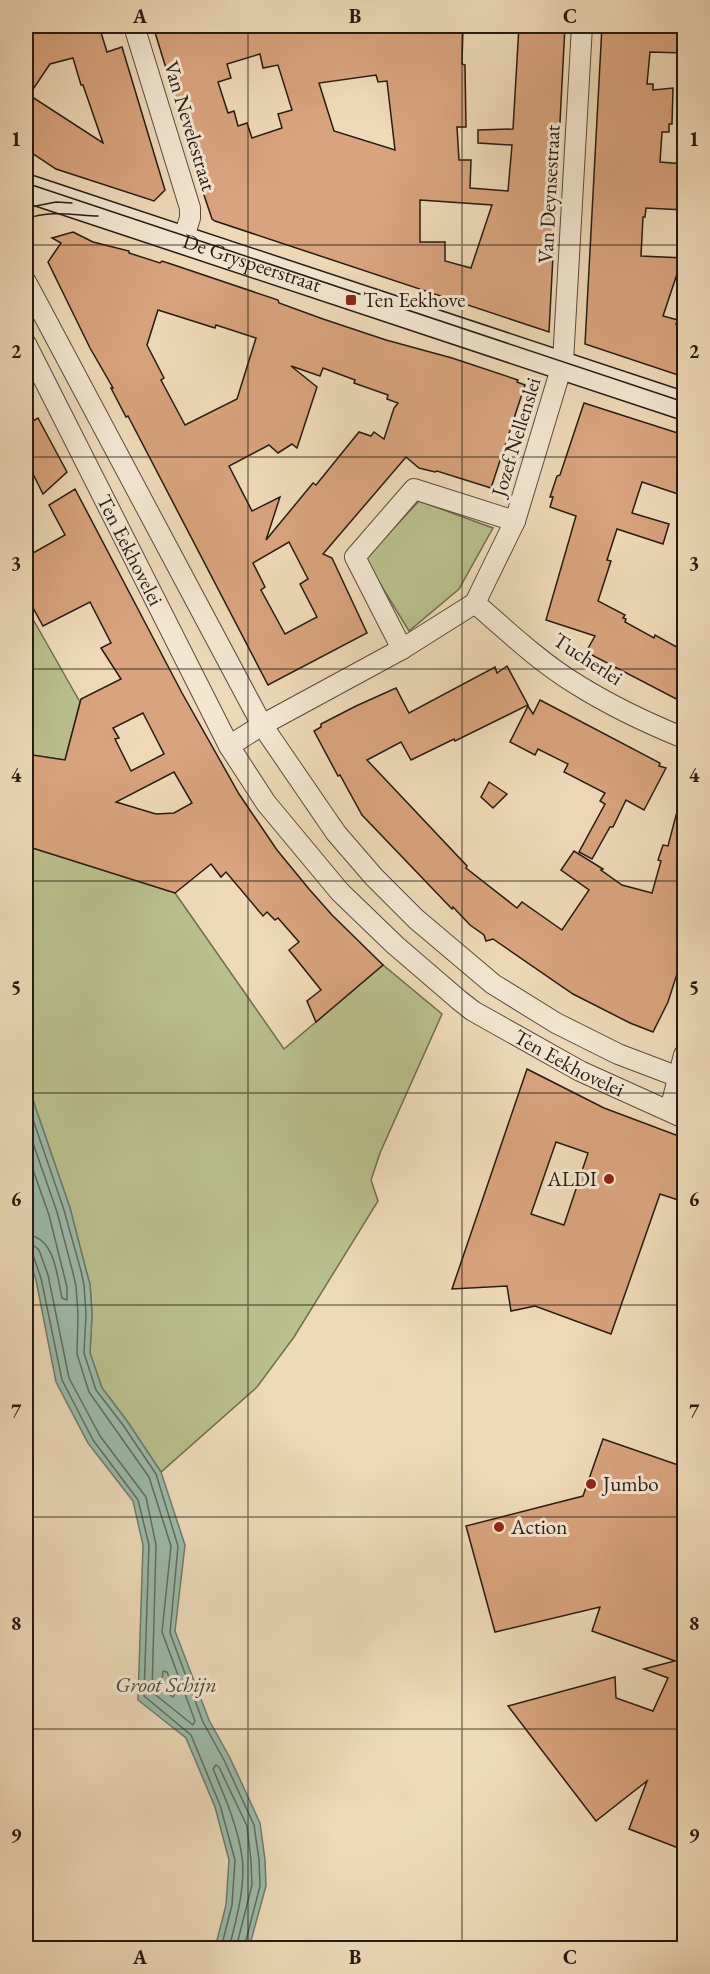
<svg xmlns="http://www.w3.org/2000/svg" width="710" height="1974" font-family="'EB Garamond',serif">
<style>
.green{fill:#babf8e;stroke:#706d50;stroke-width:1.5}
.water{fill:#9bbba9;stroke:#6c7b6d;stroke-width:1.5}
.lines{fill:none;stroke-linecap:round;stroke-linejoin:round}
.shore{stroke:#606b5e;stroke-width:1.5}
.building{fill:#d8a37e;stroke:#261b12;stroke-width:1.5;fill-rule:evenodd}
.street-casing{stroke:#584b3c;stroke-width:22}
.secondary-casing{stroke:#261b12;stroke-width:30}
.street{stroke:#f4e7d2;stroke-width:20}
.secondary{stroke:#f4e7d2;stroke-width:27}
.tram{stroke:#261b12;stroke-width:1.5}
.grid{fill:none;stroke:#261b12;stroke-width:1.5;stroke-opacity:0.55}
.poi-dot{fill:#8f2418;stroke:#f4e7d2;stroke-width:2}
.labels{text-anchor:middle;stroke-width:6;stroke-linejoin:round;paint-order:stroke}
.street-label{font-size:21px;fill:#261b12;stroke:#f4e7d2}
.poi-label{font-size:21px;fill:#261b12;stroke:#f4e7d2;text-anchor:start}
.water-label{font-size:22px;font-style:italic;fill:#494b3f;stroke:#f4e7d2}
.neatline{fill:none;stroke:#261b12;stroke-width:2}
.grid-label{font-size:20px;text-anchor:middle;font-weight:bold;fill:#261b12}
</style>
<rect width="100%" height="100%" fill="#eedab9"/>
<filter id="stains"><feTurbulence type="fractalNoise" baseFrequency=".00333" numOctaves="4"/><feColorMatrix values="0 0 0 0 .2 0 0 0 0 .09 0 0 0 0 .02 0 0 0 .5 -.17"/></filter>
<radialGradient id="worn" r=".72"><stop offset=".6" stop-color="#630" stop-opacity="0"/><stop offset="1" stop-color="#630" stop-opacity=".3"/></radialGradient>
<g class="green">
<polygon points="419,501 493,528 459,589 409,631 365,559"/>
<polygon points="26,607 80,702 65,760 26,754"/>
<polygon points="26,846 175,893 284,1049 383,965 442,1014 380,1153 371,1180 378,1201 294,1337 257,1387 161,1472 127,1421 102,1388 90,1353 92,1314 90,1284 86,1270 70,1208 26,1080"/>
</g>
<polygon class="water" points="26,1080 70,1208 86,1270 90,1284 92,1314 90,1353 102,1388 127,1421 161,1472 185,1545 175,1631 209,1720 230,1758 260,1823 265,1860 266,1886 249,1948 215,1948 226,1905 229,1860 215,1807 186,1738 138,1700 143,1545 133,1501 88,1443 56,1382 36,1280 26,1250"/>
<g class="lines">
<g class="shore">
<polyline points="26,1099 64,1210 81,1271 84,1285 86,1314 84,1353 96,1390 123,1425 156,1474 178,1546 170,1633 203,1722 224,1760 254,1825 259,1860 260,1886 244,1948"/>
<polyline points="26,1123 57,1212 73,1273 76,1286 78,1315 77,1354 89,1392 149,1477 171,1546 162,1632 195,1721 193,1725 152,1692 156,1545 146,1497 100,1436 69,1378 48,1275 39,1250 33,1245 26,1244"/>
<path d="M26,1150L49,1215L67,1287V1300L62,1298C57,1276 55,1236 26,1235"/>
<polyline points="26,1251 33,1255 41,1278 62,1380 93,1440 138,1500 149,1545 144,1696 191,1735 220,1805 235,1860 232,1905 221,1948"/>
<polygon points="163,1671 167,1672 175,1693 173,1697 161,1689"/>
<path d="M229,1948C236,1921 246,1885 242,1857C238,1827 225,1797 213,1769L216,1765L219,1767L247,1826L251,1861L252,1885L236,1948"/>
</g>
</g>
<g class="building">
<path d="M41,26H99L107,52L122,47L165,190L154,201L56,169L26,149V38ZM73,58L81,85H83L103,143L29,95L50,64Z"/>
<path d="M153,26H463L462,64L465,65L466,127H457L459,160H471L470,188L508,191L512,145L478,143V130L513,129L519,26H565L549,332L215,221L212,219L191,156H193ZM260,54L263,68L278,65L292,110L278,114L282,128L252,138L247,123L238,126L234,111L228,113L218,82L231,78L227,64ZM376,75L378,82L387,81L395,150L334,131L319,83ZM420,200L492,205L471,268L445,261V242H420Z"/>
<polygon points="602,26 684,26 684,53 650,52 647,84 653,84 653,90 673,88 672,124 669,124 669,132 662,132 660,162 684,164 684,210 646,208 645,217 643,217 641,256 684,258 684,274 677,274 663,316 678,320 676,324 684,326 684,377 585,344"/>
<path d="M73,232L93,242L129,251V253L160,263L162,261L174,265L278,300L279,303L323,319L386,340L452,358L518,380L517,382L525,385L491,488L437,471L435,472L419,468L406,457L323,554L332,558L367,633L268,685L128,416L126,417L111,388H113L90,348L48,262L61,243L52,238ZM158,310L215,328L216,325L256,338L237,399L185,425L161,380L164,378L147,345ZM291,366L320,376L323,368L355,380L354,383L388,395L387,399L398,403L394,408L384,439L374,432L371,436L359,432L316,485L313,483L266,540L280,497L252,511L229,466L269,445L278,453L292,444L297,448L317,387ZM289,542L308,579L300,584L317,617L285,634L261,590L265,587L253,563Z"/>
<polygon points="584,403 684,435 684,496 642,482 632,513 669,524 663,544 617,529 607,560 611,561 598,601 625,615 623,618 626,619 625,622 654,638 655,635 684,651 684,703 586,652 595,636 546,620 576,516 550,507 553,497 550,497 557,476 560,475"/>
<polygon points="38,418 67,472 43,494 33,474 26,478 26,425"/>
<path d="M75,489L182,693L239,794L277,850L309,889L332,915L383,965L316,1022L307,1001L321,990L289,950L299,942L278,918L275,920L267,912L263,916L226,872L221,877L211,864L175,893L26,846V754L65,760L81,699L121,679L101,648L111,643L90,602L43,626L26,595V557L65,535L49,505ZM143,713L164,754L131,771L115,739L119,738L113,728ZM174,772L192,803L174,813L156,814L116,802Z"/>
<polygon points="507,666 528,705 455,741 454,739 411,760 401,742 367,760 467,866 466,868 517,908 522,902 562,930 589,890 561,870 574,851 603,869 601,870 622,885 652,893 661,861 658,860 663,845 668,846 679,804 684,804 684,952 668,1002 653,1032 630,1023 573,994 493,939 486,941 484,935 470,925 453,907 452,909 362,815 340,775 338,776 314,731 321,727 321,724 356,706 396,688 409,713 495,667 497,673"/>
<polygon points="540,700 660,763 659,766 666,768 644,810 626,800 613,827 610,827 592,859 579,852 605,804 600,801 605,793 564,772 568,764 538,749 535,755 510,742 528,706 533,714"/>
<polygon points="489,782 507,794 493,808 481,797"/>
<path d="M527,1069L604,1108L684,1138V1202L660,1194L611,1334L535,1306L511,1311L507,1286L452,1289ZM556,1142L588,1153L564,1225L531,1214Z"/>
<polygon points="603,1439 684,1467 684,1837 681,1849 629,1829 647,1781 596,1821 508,1706 615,1677 616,1698 653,1711 668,1678 644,1669 675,1661 592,1631 600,1607 495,1632 466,1526 583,1496"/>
</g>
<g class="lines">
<g class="street-casing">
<g id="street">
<polyline points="134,26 190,208 190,218 183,240"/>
<polyline points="26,282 262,725 336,833 374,877 416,919 493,984 556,1023 618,1054 684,1079"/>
<path id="s1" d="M26,344L229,746L266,803L340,892L395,945L459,1000L473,1011L580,1071L684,1118"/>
<path d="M475,603C507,631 540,662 576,684C611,706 647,723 684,738"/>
<polyline points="402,649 355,557 414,489 515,521"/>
<polyline points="229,746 262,725 402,649 475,603 515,521 563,362 582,26"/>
<polyline points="670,1110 684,1055"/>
</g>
</g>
<g class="secondary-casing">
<g id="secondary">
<path id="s2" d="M26,188L684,406"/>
</g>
</g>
<use href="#street" class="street"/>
<use href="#secondary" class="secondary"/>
<g class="tram">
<polyline points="26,183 684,402"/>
<polyline points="26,208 56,202 72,203"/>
<path d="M26,219C51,210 73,215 98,216"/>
</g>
</g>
<path class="grid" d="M248,26V1948M462,26V1948M26,245H684M26,457H684M26,669H684M26,881H684M26,1093H684M26,1305H684M26,1517H684M26,1729H684"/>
<g class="poi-dot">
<rect x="345" y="294" width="12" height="12" rx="3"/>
<circle cx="609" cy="1179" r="6"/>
<circle cx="591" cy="1484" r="6"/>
<circle cx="499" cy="1527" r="6"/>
</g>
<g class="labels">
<g class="street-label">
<text transform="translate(190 126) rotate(73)" y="7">Van Nevelestraat</text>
<text transform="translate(549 194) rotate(-87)" y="7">Van Deynsestraat</text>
<text dy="7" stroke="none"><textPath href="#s2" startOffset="238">De Gryspeerstraat</textPath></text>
<text transform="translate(516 437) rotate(-73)" y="7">Jozef Nellenslei</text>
<text dy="7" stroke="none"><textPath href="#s1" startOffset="231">Ten Eekhovelei</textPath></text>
<text transform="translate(588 659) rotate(33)" y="7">Tucherlei</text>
<text dy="7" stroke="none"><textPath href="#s1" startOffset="922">Ten Eekhovelei</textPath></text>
</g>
<g class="poi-label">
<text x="363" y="307">Ten Eekhove</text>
<text x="597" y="1186" text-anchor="end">ALDI</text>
<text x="603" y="1491">Jumbo</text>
<text x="511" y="1534">Action</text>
</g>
<g class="water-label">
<text x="166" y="1692">Groot Schijn</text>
</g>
</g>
<rect width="710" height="1974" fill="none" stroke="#eedab9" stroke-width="66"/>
<rect x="33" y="33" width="644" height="1908" class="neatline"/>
<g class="grid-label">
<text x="140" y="23">A</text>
<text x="355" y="23">B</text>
<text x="570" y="23">C</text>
<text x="16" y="146">1</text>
<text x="694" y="146">1</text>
<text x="16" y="358">2</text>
<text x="694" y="358">2</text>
<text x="16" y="570">3</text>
<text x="694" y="570">3</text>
<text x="16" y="782">4</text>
<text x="694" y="782">4</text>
<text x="16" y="994">5</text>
<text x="694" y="994">5</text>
<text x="16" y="1206">6</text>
<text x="694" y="1206">6</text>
<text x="16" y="1418">7</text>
<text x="694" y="1418">7</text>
<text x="16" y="1630">8</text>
<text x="694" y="1630">8</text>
<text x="16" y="1842">9</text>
<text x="694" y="1842">9</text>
<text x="140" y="1964">A</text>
<text x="355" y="1964">B</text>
<text x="570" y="1964">C</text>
</g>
<rect width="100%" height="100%" filter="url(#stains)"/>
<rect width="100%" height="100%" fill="url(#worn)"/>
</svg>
